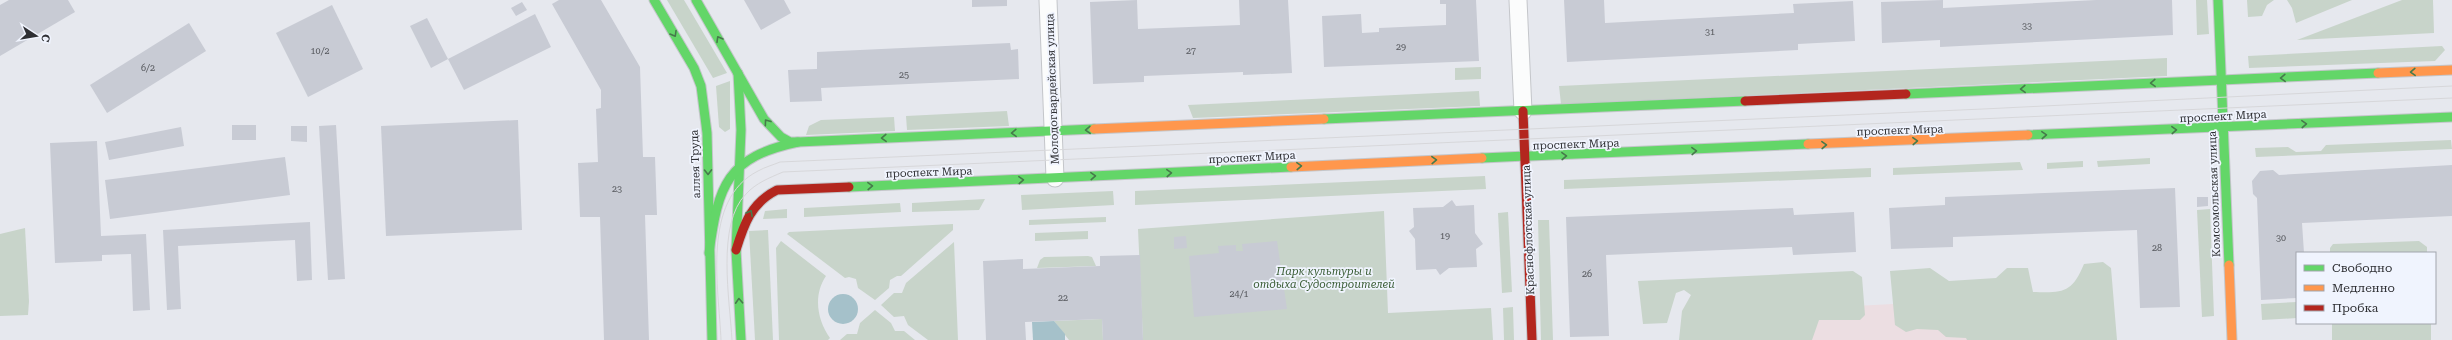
<svg xmlns="http://www.w3.org/2000/svg" width="2452" height="340" font-family="'Roboto Serif',serif">
<style>
.medical{fill:#ecdee2}
.green{fill:#c8d4ca}
.water{fill:#a5c1ca}
.building{fill:#c8cbd4}
.lines{fill:none;stroke-linecap:round;stroke-linejoin:round}
.street-casing{stroke:#c4c6ca;stroke-width:19}
.fast-casing{stroke:#c4c6ca;stroke-width:11}
.slow-casing{stroke:#c4c6ca;stroke-width:11}
.jam-casing{stroke:#c4c6ca;stroke-width:11}
.street{stroke:#fbfcfc;stroke-width:17}
.fast{stroke:#63d668;stroke-width:9}
.slow{stroke:#ff974d;stroke-width:9}
.jam{stroke:#b3261e;stroke-width:9}
.tram{stroke:#d7d7da;stroke-width:1}
.oneway{stroke:#467a4b}
.labels{text-anchor:middle;stroke-width:3.5;stroke-linejoin:round;paint-order:stroke}
.number-label{font-size:9px;fill:#54565b}
.street-label{font-size:11px;fill:#2e2f33;stroke:#f0f4fe}
.park-label{font-size:11px;font-style:italic;fill:#395c34;stroke:#f0f4fe}
</style>
<rect width="100%" height="100%" fill="#e6e8ee"/>
<polygon class="medical" points="2039,296 2041,340 1708,340 1707,314"/>
<g class="green">
<polygon points="667,0 684,0 727,73 713,78"/>
<polygon points="2196,0 2207,0 2209,34 2197,35"/>
<polygon points="2247,0 2274,0 2267,5 2262,16 2248,17"/>
<polygon points="2287,0 2352,0 2296,23 2292,8"/>
<polygon points="2402,0 2433,0 2434,33 2297,40"/>
<polygon points="2442,46 2445,50 2435,61 2249,68 2248,56"/>
<polygon points="2167,58 2167,76 1561,104 1559,86"/>
<polygon points="1481,67 1481,79 1455,80 1455,68"/>
<polygon points="730,81 730,129 725,132 719,127 716,86"/>
<polygon points="1479,91 1480,106 1193,118 1188,105"/>
<polygon points="1007,111 1009,126 907,130 906,116"/>
<polygon points="894,117 895,131 806,135 809,126 821,120"/>
<polygon points="2451,140 2452,149 2256,157 2255,148 2288,147 2296,152 2321,151 2326,145"/>
<polygon points="2150,158 2150,164 2098,167 2097,161"/>
<polygon points="2083,161 2083,167 2047,169 2047,163"/>
<polygon points="2020,162 2023,170 1893,175 1893,168"/>
<polygon points="1871,168 1871,177 1564,189 1564,180"/>
<polygon points="1485,176 1486,189 1135,205 1135,191"/>
<polygon points="1113,191 1114,205 1022,210 1021,195"/>
<polygon points="985,199 979,210 912,212 912,203"/>
<polygon points="900,203 901,212 804,217 804,208"/>
<polygon points="787,209 787,218 763,219 765,211"/>
<polygon points="2210,209 2214,316 2202,317 2197,210"/>
<polygon points="1384,211 1388,313 1491,308 1493,340 1143,340 1138,229"/>
<polygon points="1508,212 1512,292 1502,293 1498,213"/>
<polygon points="1106,217 1106,222 1029,225 1029,220"/>
<polygon points="1538,220 1549,220 1553,340 1541,340"/>
<polygon points="953,224 953,230 901,276 897,276 890,280 889,288 875,300 858,288 856,279 849,277 845,278 787,234 789,232"/>
<polygon points="25,228 29,301 28,315 0,316 0,234"/>
<polygon points="768,230 773,340 755,340 749,231"/>
<polygon points="1088,231 1088,239 1035,241 1035,233"/>
<path d="M781,241L826,276C813,295 817,320 830,338L828,340H779L776,248Z"/>
<polygon points="2419,241 2427,247 2427,253 2330,253 2330,248 2333,244"/>
<polygon points="954,242 958,340 928,340 908,325 904,316 894,317 881,305 894,293 902,293 906,283"/>
<polygon points="1088,256 1092,257 1096,266 1037,268 1040,260 1044,257"/>
<path d="M2103,262L2111,268L2117,340H1967L1966,338L1946,337L1938,330L1917,329L1906,332L1895,325L1890,271L1930,268L1949,281L1996,278L2007,268H2028L2033,292C2063,293 2072,293 2084,264Z"/>
<polygon points="1853,271 1862,277 1865,315 1860,320 1819,320 1812,340 1679,340 1682,311 1691,295 1684,290 1676,293 1667,323 1643,324 1638,281"/>
<polygon points="2297,302 2297,318 2262,320 2261,304"/>
<polygon points="1513,307 1514,340 1504,340 1503,308"/>
<polygon points="875,310 891,323 895,331 904,331 915,340 840,340 847,334 857,334 860,323"/>
<polygon points="1102,319 1103,340 1069,340 1054,321"/>
<rect x="2332" y="323" width="99" height="17"/>
</g>
<g class="water">
<circle cx="843" cy="309" r="15"/>
<polygon points="1054,321 1065,334 1065,340 1033,340 1032,322"/>
</g>
<g class="building">
<polygon points="9,0 68,0 75,12 0,56 0,5"/>
<polygon points="559,0 601,0 640,67 643,157 655,157 657,215 645,215 649,340 604,340 600,217 580,217 578,163 598,162 596,109 601,108 601,90 552,4"/>
<polygon points="744,0 784,0 791,13 761,30"/>
<polygon points="972,0 1007,0 1007,6 972,7"/>
<polygon points="1137,0 1138,29 1240,25 1239,0 1288,0 1292,73 1243,75 1243,72 1144,76 1144,82 1093,84 1090,2"/>
<polygon points="1440,0 1476,0 1479,61 1324,67 1322,16 1361,14 1362,33 1379,32 1379,28 1446,25 1446,4 1440,4"/>
<polygon points="1564,0 1604,0 1605,23 1794,13 1793,4 1853,1 1855,41 1798,44 1798,50 1567,62"/>
<polygon points="1943,0 1943,8 2096,0 2172,0 2173,35 1940,47 1940,40 1882,43 1881,2"/>
<polygon points="522,2 527,10 516,16 511,8"/>
<polygon points="332,5 363,69 308,97 276,33"/>
<polygon points="535,14 551,47 464,90 448,59"/>
<polygon points="427,18 448,59 431,68 410,26"/>
<polygon points="189,23 206,51 107,113 90,85"/>
<polygon points="1010,43 1011,50 1018,49 1019,79 821,88 822,101 790,102 788,70 817,69 817,52"/>
<polygon points="518,120 522,230 386,236 381,126"/>
<rect x="232" y="125" width="24" height="15"/>
<polygon points="336,125 345,279 328,280 319,126"/>
<polygon points="291,126 307,126 307,142 291,141"/>
<polygon points="181,127 184,146 109,160 105,142"/>
<polygon points="97,141 101,236 146,234 150,310 133,311 131,254 102,255 102,261 55,263 50,143"/>
<polygon points="285,157 290,195 110,219 105,180"/>
<polygon points="2452,165 2452,216 2302,223 2304,253 2297,253 2297,298 2261,300 2257,198 2253,194 2252,181 2260,171 2273,170 2279,175"/>
<polygon points="2175,188 2180,307 2140,308 2137,230 1953,237 1953,247 1891,249 1889,208 1945,205 1945,197"/>
<polygon points="2197,197 2208,197 2208,206 2197,207"/>
<polygon points="1452,200 1456,206 1474,205 1475,233 1483,244 1476,249 1477,267 1449,268 1440,275 1436,269 1416,270 1415,239 1409,231 1414,227 1413,208 1443,207"/>
<polygon points="1793,208 1794,215 1854,212 1856,252 1793,255 1792,247 1606,255 1609,336 1570,337 1566,217"/>
<polygon points="310,222 312,280 297,281 295,240 178,246 181,309 167,310 163,230"/>
<polygon points="1186,236 1187,248 1174,249 1174,237"/>
<polygon points="1277,241 1287,309 1194,317 1189,256 1219,253 1218,246 1236,245 1236,251 1243,251 1242,244"/>
<polygon points="1140,255 1143,340 1103,340 1102,319 1025,322 1026,340 986,340 983,261 1023,259 1023,269 1100,266 1100,256"/>
</g>
<g class="lines">
<g class="street-casing">
<g id="street">
<polyline points="1048,0 1055,178"/>
<polyline points="1518,0 1523,111"/>
</g>
</g>
<g class="fast-casing">
<g id="fast">
<polyline points="654,0 694,68 701,86 707,133 712,340"/>
<polyline points="696,0 764,119 781,137 790,142 798,142"/>
<polyline points="2218,0 2229,265"/>
<polyline points="738,73 741,130 736,250 741,340"/>
<polyline points="1906,94 2378,73"/>
<polyline points="1324,119 1745,101"/>
<polyline points="2028,135 2452,117"/>
<polyline points="1482,158 1808,144"/>
<polyline points="849,187 1291,167"/>
<path d="M709,253C718,185 727,157 798,142L1094,129"/>
</g>
</g>
<g class="slow-casing">
<g id="slow">
<polyline points="2378,73 2452,70"/>
<polyline points="1094,129 1324,119"/>
<polyline points="1808,144 2028,135"/>
<polyline points="1291,167 1482,158"/>
<polyline points="2229,265 2232,340"/>
</g>
</g>
<g class="jam-casing">
<g id="jam">
<polyline points="1745,101 1906,94"/>
<polyline points="1523,111 1532,340"/>
<path d="M736,250C744,224 751,203 777,190L849,187"/>
</g>
</g>
<use href="#street" class="street"/>
<use href="#fast" class="fast"/>
<use href="#slow" class="slow"/>
<use href="#jam" class="jam"/>
<g class="tram">
<path d="M721,340C719,288 701,200 758,171C765,167 773,165 780,162L1983,109L2452,86"/>
<path d="M732,340C730,301 716,224 746,194C756,183 769,178 783,172L2452,98"/>
</g>
</g>
<defs><path id="oneway-chevron" d="M-2-3.5L2.5 0L-2 3.5" fill="none" stroke-width="1.6" stroke-linecap="round" stroke-linejoin="round"/></defs>
<g class="oneway">
<use href="#oneway-chevron" transform="translate(674 34) rotate(60)"/>
<use href="#oneway-chevron" transform="translate(719 39) rotate(-120)"/>
<use href="#oneway-chevron" transform="translate(2413 72) rotate(178)"/>
<use href="#oneway-chevron" transform="translate(2283 78) rotate(178)"/>
<use href="#oneway-chevron" transform="translate(2153 83) rotate(178)"/>
<use href="#oneway-chevron" transform="translate(2023 89) rotate(178)"/>
<use href="#oneway-chevron" transform="translate(767 122) rotate(-126)"/>
<use href="#oneway-chevron" transform="translate(2304 124) rotate(-3)"/>
<use href="#oneway-chevron" transform="translate(1088 130) rotate(178)"/>
<use href="#oneway-chevron" transform="translate(2174 130) rotate(-3)"/>
<use href="#oneway-chevron" transform="translate(1014 133) rotate(178)"/>
<use href="#oneway-chevron" transform="translate(2044 135) rotate(-3)"/>
<use href="#oneway-chevron" transform="translate(884 138) rotate(178)"/>
<use href="#oneway-chevron" transform="translate(1915 141) rotate(-3)"/>
<use href="#oneway-chevron" transform="translate(1824 145) rotate(-2)"/>
<use href="#oneway-chevron" transform="translate(1694 151) rotate(-2)"/>
<use href="#oneway-chevron" transform="translate(1564 156) rotate(-2)"/>
<use href="#oneway-chevron" transform="translate(1434 160) rotate(-2)"/>
<use href="#oneway-chevron" transform="translate(1299 166) rotate(-3)"/>
<use href="#oneway-chevron" transform="translate(708 172) rotate(89)"/>
<use href="#oneway-chevron" transform="translate(1169 173) rotate(-3)"/>
<use href="#oneway-chevron" transform="translate(1093 176) rotate(-3)"/>
<use href="#oneway-chevron" transform="translate(1021 180) rotate(-3)"/>
<use href="#oneway-chevron" transform="translate(870 186) rotate(-2)"/>
<use href="#oneway-chevron" transform="translate(750 213) rotate(-61)"/>
<use href="#oneway-chevron" transform="translate(739 301) rotate(-93)"/>
</g>
<g class="labels">
<g class="number-label">
<text x="2027" y="29">33</text>
<text x="1710" y="35">31</text>
<text x="1401" y="50">29</text>
<text x="320" y="54">10/2</text>
<text x="1191" y="54">27</text>
<text x="148" y="71">6/2</text>
<text x="904" y="78">25</text>
<text x="617" y="192">23</text>
<text x="1445" y="239">19</text>
<text x="2281" y="241">30</text>
<text x="2157" y="251">28</text>
<text x="1587" y="277">26</text>
<text x="1239" y="297">24/1</text>
<text x="1063" y="301">22</text>
</g>
<g class="street-label">
<text transform="translate(1052 89) rotate(-92)" y="4">Молодогвардейская улица</text>
<text transform="translate(2223 116) rotate(-3)" y="4">проспект Мира</text>
<text transform="translate(1900 130) rotate(-2)" y="4">проспект Мира</text>
<text transform="translate(1576 144) rotate(-2)" y="4">проспект Мира</text>
<text transform="translate(1252 157) rotate(-3)" y="4">проспект Мира</text>
<text transform="translate(695 164) rotate(-92)" y="4">аллея Труда</text>
<text transform="translate(929 172) rotate(-2)" y="4">проспект Мира</text>
<text transform="translate(2214 194) rotate(-92)" y="4">Комсомольская улица</text>
<text transform="translate(1528 230) rotate(-92)" y="4">Краснофлотская улица</text>
</g>
<g class="park-label">
<text x="1324" y="275">Парк культуры и<tspan x="1324" dy="13">отдыха Судостроителей</tspan></text>
</g>
</g>
<rect x="2296" y="252" width="140" height="72" fill="#f0f4fe" stroke="#a2a5ad"/>
<rect x="2304" y="265" width="20" height="6" fill="#63d668" stroke="#a2a5ad"/>
<text x="2332" y="272" font-size="12" fill="#2e2f33">Свободно</text>
<rect x="2304" y="285" width="20" height="6" fill="#ff974d" stroke="#a2a5ad"/>
<text x="2332" y="292" font-size="12" fill="#2e2f33">Медленно</text>
<rect x="2304" y="305" width="20" height="6" fill="#b3261e" stroke="#a2a5ad"/>
<text x="2332" y="312" font-size="12" fill="#2e2f33">Пробка</text>
<g transform="translate(36 36) rotate(102)" stroke="#f0f4fe" stroke-width="3" paint-order="stroke">
<path d="M0-3L7 15L0 10L-7 15Z" fill="#2e2f33"/>
<text y="-6" font-size="11" font-weight="bold" text-anchor="middle" fill="#2e2f33">С</text>
</g>
</svg>
